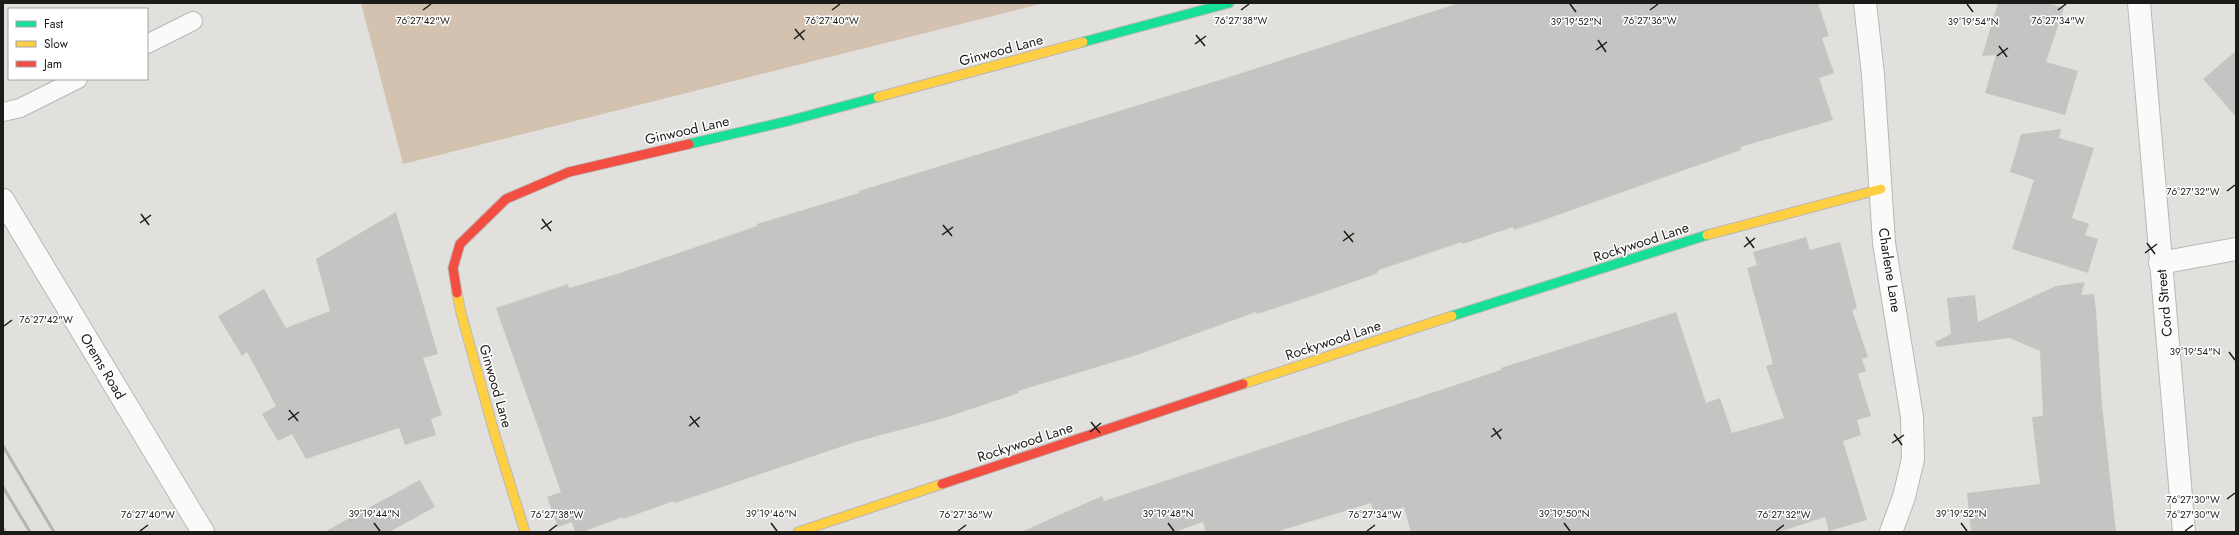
<svg xmlns="http://www.w3.org/2000/svg" width="2239" height="535" font-family="Jost,sans-serif">
<style>
.green{fill:#d2c2af}
.building{fill:#c6c4c2}
.lines{fill:none;stroke-linecap:round;stroke-linejoin:round}
.lane-casing{stroke:#bab8b6;stroke-width:20}
.street-casing{stroke:#bab8b6;stroke-width:24}
.fast-casing{stroke:#bab8b6;stroke-width:11}
.slow-casing{stroke:#bab8b6;stroke-width:11}
.jam-casing{stroke:#bab8b6;stroke-width:11}
.lane{stroke:#fbfafa;stroke-width:18}
.street{stroke:#fbfafa;stroke-width:22}
.fast{stroke:#16e098;stroke-width:9}
.slow{stroke:#ffcf43;stroke-width:9}
.jam{stroke:#f24e42;stroke-width:9}
.rail{stroke:#b4b4b3;stroke-width:3}
.ticks{fill:none;stroke:#1c1b19;stroke-width:1.5}
.labels{text-anchor:middle;stroke-width:3;stroke-linejoin:round;paint-order:stroke}
.street-label{font-size:14px;fill:#1c1b19;stroke:#fff}
.ticks-label{font-size:10px;text-anchor:middle;fill:#1c1b19;stroke:#fff;stroke-width:3;stroke-linejoin:round;paint-order:stroke}
</style>
<rect width="100%" height="100%" fill="#e2e0dd"/>
<polygon class="green" points="361,3 1045,3 403,164"/>
<g class="building">
<polygon points="1459,3 1818,3 1829,36 1822,38 1834,73 1819,78 1833,120 1740,147 1741,150 1538,222 1514,230 1513,227 1463,244 1462,242 1379,270 1376,274 1306,298 1257,314 1256,312 1137,355 1018,391 1019,393 941,419 855,442 675,503 674,501 623,519 623,517 582,532 575,532 572,522 558,527 547,497 561,492 496,308 568,284 569,288 620,273 757,226 757,224 859,193 859,191 1226,78"/>
<polygon points="1998,3 2047,3 2064,8 2046,62 2078,71 2065,115 1985,93 1996,55 1982,56"/>
<polygon points="2236,51 2236,117 2203,79"/>
<polygon points="2061,129 2059,138 2094,148 2072,218 2089,224 2085,235 2098,239 2088,273 2012,249 2034,180 2010,172 2021,134"/>
<polygon points="396,212 438,354 423,358 442,415 431,419 436,435 405,445 399,428 306,459 292,434 278,441 262,414 276,406 247,352 242,356 218,316 264,289 286,328 330,311 316,259"/>
<polygon points="1806,237 1810,250 1840,242 1857,308 1852,310 1868,357 1862,359 1866,371 1858,374 1871,416 1857,420 1861,435 1843,441 1867,520 1829,531 1825,517 1779,532 1411,532 1404,507 1375,515 1371,503 1276,532 1206,532 1203,522 1175,532 1021,532 1102,496 1104,501 1501,370 1501,368 1676,312 1706,403 1720,398 1732,433 1784,418 1766,366 1773,364 1747,268 1757,265 1753,252"/>
<polygon points="2085,282 2081,295 2094,294 2096,310 2102,404 2116,532 1971,532 1967,493 2040,484 2032,417 2043,416 2040,351 2010,338 1937,347 1935,342 1951,334 1947,298 1975,295 1978,322 2056,286"/>
<polygon points="420,480 435,507 389,532 324,532"/>
</g>
<g class="lines">
<g class="lane-casing">
<g id="lane">
<polyline points="147,44 193,21"/>
<polyline points="3,112 20,108 78,79"/>
</g>
</g>
<g class="street-casing">
<g id="street">
<polyline points="1865,3 1873,75 1884,243 1912,417 1913,459 1904,497 1891,532"/>
<polyline points="2139,3 2184,532"/>
<polyline points="3,200 203,532"/>
<polyline points="2160,263 2236,249"/>
</g>
</g>
<g class="fast-casing">
<g id="fast">
<polyline points="1083,42 1229,3"/>
<polyline points="689,144 788,121 878,97"/>
<polyline points="1452,316 1707,235"/>
</g>
</g>
<g class="slow-casing">
<g id="slow">
<polyline points="878,97 1083,42"/>
<polyline points="1707,235 1881,189"/>
<polyline points="457,293 461,313 494,432 525,532"/>
<polyline points="1243,384 1452,316"/>
<polyline points="798,532 942,484"/>
</g>
</g>
<g class="jam-casing">
<g id="jam">
<polyline points="457,293 453,268 460,244 506,199 569,172 689,144"/>
<polyline points="942,484 1243,384"/>
</g>
</g>
<use href="#lane" class="lane"/>
<use href="#street" class="street"/>
<use href="#fast" class="fast"/>
<use href="#slow" class="slow"/>
<use href="#jam" class="jam"/>
<g class="rail">
<polyline points="3,446 54,532"/>
<polyline points="3,487 30,532"/>
<polyline points="3,528 5,532"/>
</g>
</g>
<path class="ticks" d="M1570,4L1576,12M1967,4L1973,12M423,10L431,4M832,10L840,4M1241,10L1249,4M1650,10L1658,4M2058,10L2066,4M795,29L804,40M1196,35L1205,46M794,39L805,30M1598,40L1606,52M1195,44L1206,36M1999,46L2007,57M1596,50L1607,42M1997,56L2008,48M2227,191L2235,185M141,214L149,225M542,219L551,231M140,223L151,215M943,225L952,236M541,229L552,221M1344,231L1353,242M942,235L953,227M1746,237L1754,248M1343,241L1354,233M2147,243L2155,254M1744,247L1755,238M2145,253L2157,244M4,326L12,320M2229,352L2235,360M289,410L298,421M690,416L699,427M288,420L299,412M1091,422L1100,433M689,426L700,417M1493,428L1501,439M1090,432L1101,423M1894,434L1902,445M1491,437L1502,429M1892,443L1904,435M2227,499L2235,493M374,523L380,531M771,523L777,531M1168,523L1174,531M1564,523L1570,531M1961,523L1967,531M140,531L148,525M549,531L557,525M958,531L966,525M1367,531L1375,525M1776,531L1784,525M2185,531L2193,525"/>
<g class="labels">
<g class="street-label">
<text transform="translate(1001 50) rotate(-15)" y="5">Ginwood Lane</text>
<text transform="translate(687 130) rotate(-13)" y="5">Ginwood Lane</text>
<text transform="translate(1641 242) rotate(-18)" y="5">Rockywood Lane</text>
<text transform="translate(1890 270) rotate(81)" y="5">Charlene Lane</text>
<text transform="translate(2164 303) rotate(-95)" y="5">Cord Street</text>
<text transform="translate(1333 340) rotate(-18)" y="5">Rockywood Lane</text>
<text transform="translate(103 366) rotate(59)" y="5">Orems Road</text>
<text transform="translate(496 386) rotate(74)" y="5">Ginwood Lane</text>
<text transform="translate(1025 442) rotate(-18)" y="5">Rockywood Lane</text>
</g>
</g>
<g class="ticks-label">
<text x="1241" y="24">76°27'38"W</text>
<text x="423" y="24">76°27'42"W</text>
<text x="832" y="24">76°27'40"W</text>
<text x="1650" y="24">76°27'36"W</text>
<text x="2058" y="24">76°27'34"W</text>
<text x="1576" y="25">39°19'52"N</text>
<text x="1973" y="25">39°19'54"N</text>
<text x="2193" y="195">76°27'32"W</text>
<text x="46" y="323">76°27'42"W</text>
<text x="2195" y="355">39°19'54"N</text>
<text x="2193" y="503">76°27'30"W</text>
<text x="374" y="517">39°19'44"N</text>
<text x="771" y="517">39°19'46"N</text>
<text x="1168" y="517">39°19'48"N</text>
<text x="1564" y="517">39°19'50"N</text>
<text x="1961" y="517">39°19'52"N</text>
<text x="148" y="518">76°27'40"W</text>
<text x="557" y="518">76°27'38"W</text>
<text x="966" y="518">76°27'36"W</text>
<text x="1375" y="518">76°27'34"W</text>
<text x="1784" y="518">76°27'32"W</text>
<text x="2193" y="518">76°27'30"W</text>
</g>
<rect width="2239" height="535" fill="none" stroke="#1c1b19" stroke-width="8"/>
<rect x="8" y="8" width="140" height="72" fill="#ffffff" stroke="#a4a4a3"/>
<rect x="16" y="21" width="20" height="6" fill="#16e098" stroke="#a4a4a3"/>
<text x="44" y="28" font-size="12" fill="#1c1b19">Fast</text>
<rect x="16" y="41" width="20" height="6" fill="#ffcf43" stroke="#a4a4a3"/>
<text x="44" y="48" font-size="12" fill="#1c1b19">Slow</text>
<rect x="16" y="61" width="20" height="6" fill="#f24e42" stroke="#a4a4a3"/>
<text x="44" y="68" font-size="12" fill="#1c1b19">Jam</text>
</svg>
